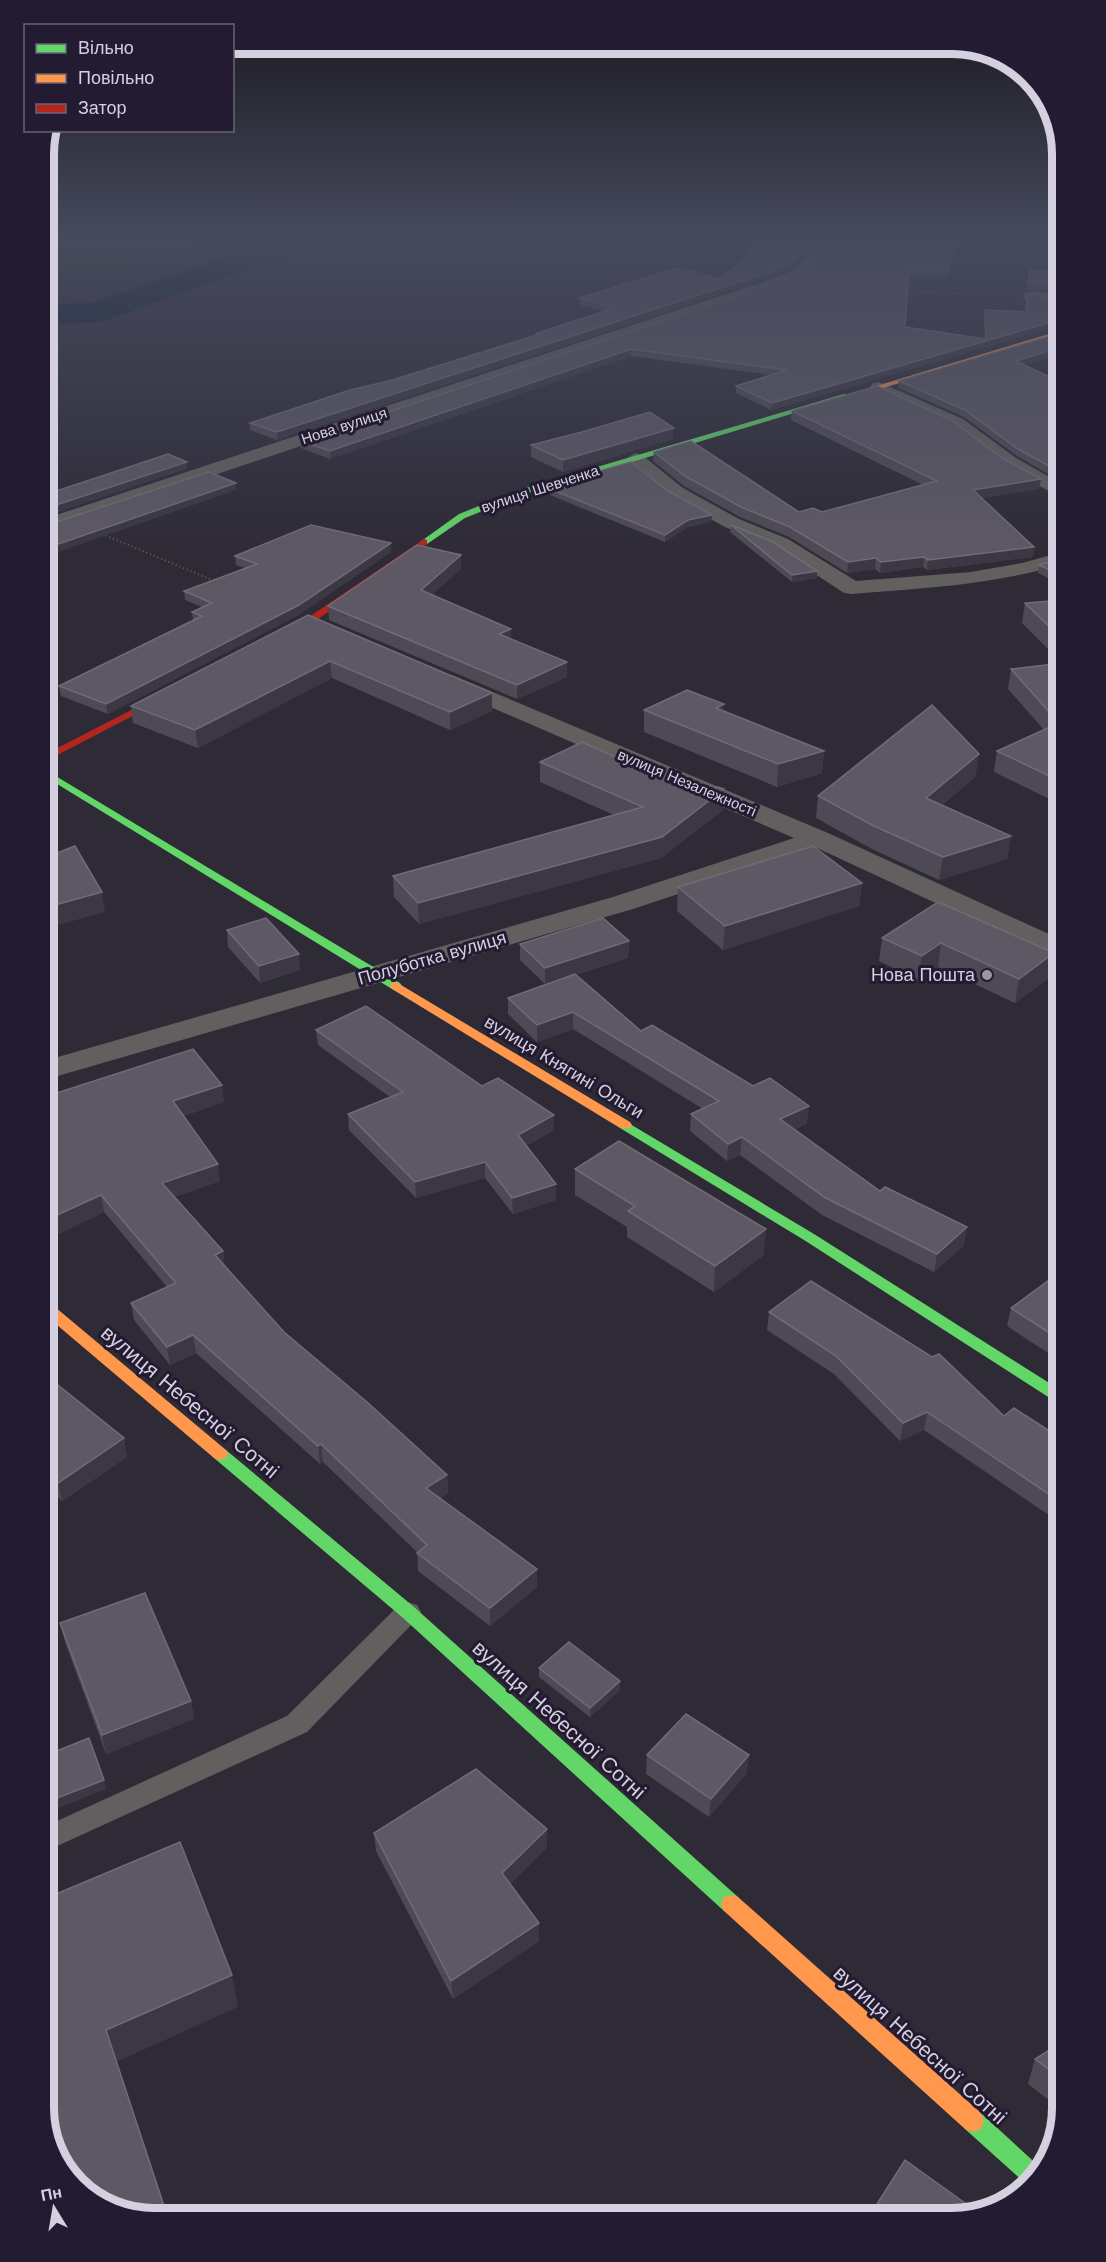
<svg xmlns="http://www.w3.org/2000/svg" width="1106" height="2262" font-family="'Work Sans',sans-serif">
<style>
.green{fill:#233c1f}
.lines{fill:none;stroke-linecap:round;stroke-linejoin:round}
.river{fill:#05172a;fill-rule:evenodd}
.path-far1{stroke:#636164;stroke-width:1.5;stroke-dasharray:1 2;stroke-linecap:butt}
.path{stroke:#636164;stroke-width:2;stroke-dasharray:1 3;stroke-linecap:butt}
.lane{fill:#62605f;fill-rule:evenodd}
.street{fill:#62605f;fill-rule:evenodd}
.fast{fill:#63d668;fill-rule:evenodd}
.slow{fill:#ff974d;fill-rule:evenodd}
.jam{fill:#b3261e;fill-rule:evenodd}
.wall{fill:#4e4a55}
.shaded-wall{fill:#3b3743}
.building{fill:#5d5864;stroke:#706b77;stroke-width:1.5}
.poi-dot{fill:#9b96a4;stroke:#231b32;stroke-width:2}
.labels{text-anchor:middle;stroke-width:6;stroke-linejoin:round;paint-order:stroke}
.far-street-label{font-size:15px;fill:#d5d0df;stroke:#231b32}
.street-label{font-size:18px;fill:#d5d0df;stroke:#231b32}
.poi-label{font-size:18px;fill:#d5d0df;stroke:#231b32;text-anchor:end}
.near-street-label{font-size:21px;fill:#d5d0df;stroke:#231b32}
.rim{fill:none;stroke:#d5d0df;stroke-width:8}
</style>
<rect width="100%" height="100%" fill="#2e2a36"/>
<polygon class="green" points="44,238 217,238 116,271 44,275"/>
<g class="lines">
<polygon class="river" points="282,238 325,238 321,244 106,320 94,323 44,324 44,304 91,303"/>
<polyline class="path-far1" points="905,291 1002,295"/>
<polyline class="path" points="102,534 217,582"/>
<polygon class="lane" points="408,1602 417,1605 421,1612 417,1619 307,1732 44,1852 44,1827 287,1716 399,1605"/>
<g class="street">
<polygon points="830,238 845,238 800,278 782,285 44,532 44,519 772,279 790,272"/>
<polygon points="1030,291 1062,293 1062,303 1025,299 1022,296 1025,293"/>
<polygon points="879,382 963,419 1016,458 1062,484 1062,498 1002,466 951,427 873,391 870,387 873,383"/>
<path d="M635,453L642,455L683,488L739,519L788,539L856,581L971,572L1022,563L1062,552V564C994,585 923,588 852,594L844,593L774,547L725,527L669,496L628,463L626,459Z"/>
<polygon points="452,675 828,833 1062,940 1062,960 1052,957 817,848 633,909 44,1080 44,1061 613,897 794,838 444,687 440,682 444,677"/>
</g>
<g class="fast">
<polygon points="844,394 851,396 525,494 465,518 427,544 420,542 459,514 519,490"/>
<polygon points="44,769 400,983 402,986 396,990 392,989 44,776"/>
<polygon points="625,1121 814,1234 1062,1391 1062,1404 1056,1402 804,1240 620,1128 618,1125 620,1122"/>
<polygon points="220,1448 226,1450 414,1607 738,1897 741,1904 738,1911 731,1913 724,1911 402,1617 214,1458 212,1454 214,1450"/>
<polygon points="973,2110 981,2113 1043,2170 1026,2184 965,2129 962,2121 965,2113"/>
</g>
<g class="slow">
<polygon points="1062,330 1062,334 850,398 843,396"/>
<polygon points="396,982 630,1122 632,1125 630,1128 620,1128 392,989 390,986 392,983"/>
<polygon points="44,1301 49,1302 226,1450 228,1454 226,1458 220,1460 214,1458 44,1314"/>
<polygon points="731,1895 738,1897 981,2113 984,2121 981,2129 973,2132 965,2129 724,1911 721,1904 724,1897"/>
</g>
<g class="jam">
<polygon points="424,539 427,540 427,544 312,623 277,641 269,639 306,619"/>
<polygon points="172,689 177,692 175,694 44,762 44,755"/>
</g>
</g>
<g class="wall">
<polygon points="760,238 827,238 789,270 771,277 277,440 250,430 250,423 537,335 537,333 604,311 580,305 580,298 720,279 738,265"/>
<polygon points="843,238 978,238 973,240 959,238 946,278 909,276 905,327 985,339 984,316 985,310 1026,312 1027,295 1062,299 1062,325 771,410 736,393 736,386 771,375 631,356 330,459 301,448 301,441 783,281 802,273"/>
<polygon points="1030,270 1062,272 1062,293 1062,291 1027,290"/>
<polygon points="1062,333 1062,354 1024,365 1058,410 1062,410 1062,482 1017,456 964,417 898,388 899,381"/>
<polygon points="792,411 1002,458 1041,479 1039,489 982,498 1034,547 1033,557 927,570 923,567 880,573 875,569 847,573 789,537 740,517 684,486 653,461 654,452 799,512 822,512 923,485 791,420"/>
<polygon points="673,439 563,472 531,457 531,445"/>
<polygon points="585,475 668,491 711,522 688,527 665,542 550,495 550,489 585,477"/>
<polygon points="731,525 817,571 817,578 792,582 730,532"/>
<polygon points="391,552 300,614 108,714 61,696 59,686 193,620 192,612 202,607 185,600 184,591 245,568 236,565 235,556"/>
<polygon points="461,555 461,569 432,594 511,639 567,662 567,677 517,699 329,620 328,606"/>
<polygon points="1062,559 1062,585 1038,573 1039,565"/>
<polygon points="1062,600 1062,663 1022,623 1025,603"/>
<polygon points="308,615 492,711 450,730 332,678 198,748 133,723 131,706"/>
<polygon points="1062,663 1062,805 994,772 997,751 1044,730 1008,689 1011,669"/>
<polygon points="644,710 723,711 824,751 822,773 777,787 644,732"/>
<polygon points="540,762 695,793 724,789 723,810 661,858 419,924 394,897 393,876 614,815 540,782"/>
<polygon points="976,776 942,805 1011,836 1007,859 939,880 872,849 816,818 818,796"/>
<polygon points="862,883 859,906 723,950 677,911 678,887"/>
<polygon points="938,902 1050,977 1015,1003 938,967 918,980 879,961 882,938"/>
<polygon points="227,930 300,970 260,983 228,947"/>
<polygon points="629,941 628,958 575,975 641,1031 807,1124 795,1129 880,1191 964,1245 934,1272 822,1215 740,1155 727,1161 690,1131 691,1114 703,1109 573,1029 537,1042 508,1014 508,998 545,984 520,960 520,944"/>
<polygon points="316,1030 482,1086 554,1130 526,1146 556,1200 513,1214 485,1178 416,1198 349,1130 348,1114 390,1097 318,1045"/>
<polygon points="44,1097 224,1102 183,1116 220,1181 174,1197 223,1251 224,1265 284,1332 447,1475 448,1493 440,1498 537,1587 490,1626 418,1571 417,1552 323,1462 320,1464 196,1353 170,1365 134,1320 131,1303 167,1287 104,1212 44,1241"/>
<polygon points="575,1169 764,1255 714,1292 627,1237 627,1227 575,1195"/>
<polygon points="1062,1274 1062,1362 1007,1326 1011,1308"/>
<polygon points="769,1312 1004,1416 1062,1439 1062,1524 924,1430 900,1441 834,1374 767,1330"/>
<polygon points="44,1387 124,1438 127,1457 62,1501 44,1485"/>
<polygon points="60,1623 191,1701 194,1719 106,1754 65,1642"/>
<polygon points="539,1668 620,1681 620,1690 590,1717 539,1677"/>
<polygon points="647,1755 747,1773 709,1817 646,1774"/>
<polygon points="374,1833 547,1847 510,1884 539,1923 539,1941 453,1999 376,1851"/>
<polygon points="1062,2042 1062,2110 1028,2084 1035,2059"/>
</g>
<g class="shaded-wall">
<polygon points="821,238 827,238 789,270 771,277 277,440 277,432 772,271"/>
<polygon points="958,238 959,238 946,278 947,272"/>
<polygon points="1062,319 1062,325 771,410 772,403"/>
<polygon points="1062,347 1062,354 1015,367 1016,361"/>
<polygon points="631,349 631,356 330,459 330,451"/>
<polygon points="674,428 673,439 563,472 563,460"/>
<polygon points="187,462 187,469 44,517 44,509"/>
<polygon points="1041,479 1039,489 971,500 973,490"/>
<polygon points="236,483 236,490 44,557 44,549"/>
<polygon points="712,515 711,522 688,527 665,542 665,535 688,520"/>
<polygon points="391,543 391,552 300,614 108,714 106,704"/>
<polygon points="1034,547 1033,557 927,570 928,560"/>
<polygon points="461,555 461,569 422,604 421,590"/>
<polygon points="924,557 923,567 880,573 881,562"/>
<polygon points="876,558 875,569 847,573 848,562"/>
<polygon points="817,571 817,578 792,582 792,575"/>
<polygon points="511,629 511,643 499,634"/>
<polygon points="330,661 332,678 198,748 195,730"/>
<polygon points="567,662 567,677 517,699 517,685"/>
<polygon points="492,693 492,711 450,730 450,712"/>
<polygon points="724,704 722,726 716,708"/>
<polygon points="824,751 822,773 777,787 778,764"/>
<polygon points="979,754 976,776 923,821 926,798"/>
<polygon points="724,789 723,810 661,858 419,924 418,903"/>
<polygon points="1011,836 1007,859 939,880 943,857"/>
<polygon points="862,883 859,906 723,950 725,926"/>
<polygon points="102,892 105,912 44,929 44,908"/>
<polygon points="629,941 628,958 545,984 545,968"/>
<polygon points="941,943 938,967 918,980 922,956"/>
<polygon points="1054,953 1050,977 1015,1003 1019,979"/>
<polygon points="299,954 300,970 260,983 259,966"/>
<polygon points="573,1012 573,1029 537,1042 537,1025"/>
<polygon points="222,1085 224,1102 175,1118 173,1101"/>
<polygon points="809,1106 807,1124 779,1137 780,1119"/>
<polygon points="554,1115 554,1130 518,1151 518,1135"/>
<polygon points="742,1137 740,1155 727,1161 728,1144"/>
<polygon points="485,1162 485,1178 416,1198 415,1182"/>
<polygon points="218,1164 220,1181 165,1200 162,1183"/>
<polygon points="556,1184 556,1200 513,1214 512,1198"/>
<polygon points="101,1195 104,1212 44,1241 44,1221"/>
<polygon points="967,1227 964,1245 934,1272 937,1254"/>
<polygon points="766,1229 764,1255 714,1292 715,1266"/>
<polygon points="223,1251 225,1269 215,1255"/>
<polygon points="193,1335 196,1353 170,1365 167,1347"/>
<polygon points="927,1412 924,1430 900,1441 903,1423"/>
<polygon points="124,1438 127,1457 62,1501 58,1483"/>
<polygon points="321,1444 323,1462 320,1464 318,1446"/>
<polygon points="447,1475 448,1493 427,1506 426,1488"/>
<polygon points="537,1569 537,1587 490,1626 490,1608"/>
<polygon points="620,1681 620,1690 590,1717 590,1708"/>
<polygon points="191,1701 194,1719 106,1754 102,1735"/>
<polygon points="749,1755 747,1773 709,1817 711,1799"/>
<polygon points="104,1780 106,1789 44,1814 44,1803"/>
<polygon points="547,1829 547,1847 502,1891 502,1873"/>
<polygon points="539,1923 539,1941 453,1999 451,1981"/>
<polygon points="232,1975 238,2007 114,2063 106,2030"/>
</g>
<g class="building">
<polygon points="760,238 821,238 789,264 772,271 277,432 250,423 350,390 393,380 540,334 537,333 615,308 580,298 677,268 720,279 738,265"/>
<polygon points="843,238 958,238 947,272 909,270 905,327 986,339 985,310 1026,312 1027,295 1062,299 1062,319 772,403 736,386 787,370 631,349 330,451 301,441 783,281 802,273"/>
<polygon points="1030,270 1062,272 1062,284 1028,283"/>
<polygon points="1062,333 1062,347 1016,361 1054,379 1058,410 1062,410 1062,473 1018,449 965,410 899,381"/>
<polygon points="877,386 951,420 1002,458 1041,479 973,490 1034,547 928,560 924,557 881,562 876,558 848,562 790,527 741,507 685,476 654,452 691,441 799,512 813,508 822,512 937,481 792,411"/>
<polygon points="650,412 674,428 563,460 531,445 582,432"/>
<polygon points="168,454 187,462 44,509 44,495"/>
<polygon points="631,462 668,491 712,515 688,520 665,535 550,489 588,476 585,475"/>
<polygon points="209,472 236,483 44,549 44,526"/>
<polygon points="311,525 391,543 299,605 106,704 59,686 202,616 192,612 212,603 184,591 257,564 235,556"/>
<polygon points="731,525 773,542 817,571 792,575"/>
<polygon points="417,545 461,555 421,590 511,629 499,634 567,662 517,685 328,606"/>
<polygon points="1062,559 1062,576 1039,565"/>
<polygon points="1062,600 1062,639 1025,603"/>
<polygon points="308,615 492,693 450,712 330,661 195,730 131,706"/>
<polygon points="1062,663 1062,782 997,751 1059,723 1011,669"/>
<polygon points="687,690 724,704 716,708 824,751 778,764 644,710"/>
<polygon points="932,705 979,754 926,798 1011,836 943,857 874,826 818,796"/>
<polygon points="582,742 695,793 718,787 724,789 662,837 418,903 393,876 643,807 540,762"/>
<polygon points="75,846 102,892 44,908 44,858"/>
<polygon points="813,846 862,883 725,926 678,887"/>
<polygon points="938,902 1054,953 1019,979 941,943 922,956 882,938"/>
<polygon points="266,918 299,954 259,966 227,930"/>
<polygon points="603,918 629,941 545,968 520,944"/>
<polygon points="575,974 641,1031 652,1025 753,1086 770,1078 809,1106 780,1119 880,1191 885,1187 967,1227 937,1254 824,1197 742,1137 728,1144 691,1114 719,1101 573,1012 537,1025 508,998"/>
<polygon points="366,1006 482,1086 498,1078 554,1115 518,1135 556,1184 512,1198 485,1162 415,1182 348,1114 403,1092 316,1030"/>
<polygon points="193,1049 222,1085 173,1101 218,1164 162,1183 223,1251 215,1255 284,1332 367,1402 447,1475 426,1488 537,1569 490,1608 417,1553 427,1545 321,1444 318,1446 193,1335 167,1347 131,1303 176,1283 101,1195 44,1221 44,1097"/>
<polygon points="619,1141 766,1229 715,1266 628,1211 635,1206 575,1169"/>
<polygon points="1060,1272 1062,1274 1062,1341 1011,1308"/>
<polygon points="811,1281 932,1357 939,1354 1004,1416 1014,1408 1062,1439 1062,1503 927,1412 903,1423 836,1356 769,1312"/>
<polygon points="53,1381 124,1438 58,1483 44,1471 44,1387"/>
<polygon points="145,1593 191,1701 102,1735 60,1623"/>
<polygon points="569,1642 620,1681 590,1708 539,1668"/>
<polygon points="686,1714 749,1755 711,1799 647,1755"/>
<polygon points="89,1738 104,1780 44,1803 44,1756"/>
<polygon points="476,1769 547,1829 502,1873 539,1923 451,1981 374,1833"/>
<polygon points="180,1842 232,1975 106,2030 168,2218 147,2218 92,2200 52,2150 44,2108 44,1899"/>
<polygon points="1062,2042 1062,2079 1035,2059"/>
<polygon points="905,2160 979,2213 952,2218 868,2218"/>
<polygon points="816,2212 820,2218 805,2218"/>
</g>
<linearGradient id="sky" x2="0" y2="1"><stop stop-color="#19171e"/><stop offset="0.43" stop-color="#464a5d"/><stop offset="1" stop-color="#464a5d" stop-opacity="0"/></linearGradient>
<rect width="1106" height="554" fill="url(#sky)"/>
<circle class="poi-dot" cx="987" cy="975" r="6"/>
<g class="labels">
<g class="far-street-label">
<text transform="translate(344 426) rotate(-18)" y="5">Нова вулиця</text>
<text transform="translate(540 489) rotate(-18)" y="5">вулиця Шевченка</text>
<text transform="translate(687 783) rotate(23)" y="5">вулиця Незалежності</text>
</g>
<g class="street-label">
<text transform="translate(432 958) rotate(-16)" y="6">Полуботка вулиця</text>
<text transform="translate(564 1067) rotate(31)" y="6">вулиця Княгині Ольги</text>
</g>
<g class="poi-label">
<text x="975" y="981">Нова Пошта</text>
</g>
<g class="near-street-label">
<text transform="translate(190 1402) rotate(40)" y="7">вулиця Небесної Сотні</text>
<text transform="translate(559 1720) rotate(42)" y="7">вулиця Небесної Сотні</text>
<text transform="translate(920 2045) rotate(42)" y="7">вулиця Небесної Сотні</text>
</g>
</g>
<path d="M0 0H1106V2262H0ZM154 54H952A100 100 0 0 1 1052 154V2108A100 100 0 0 1 952 2208H154A100 100 0 0 1 54 2108V154A100 100 0 0 1 154 54Z" fill="#231b32" fill-rule="evenodd"/>
<path class="rim" d="M154 54H952A100 100 0 0 1 1052 154V2108A100 100 0 0 1 952 2208H154A100 100 0 0 1 54 2108V154A100 100 0 0 1 154 54Z"/>
<rect x="24" y="24" width="210" height="108" fill="#231b32" stroke="#6a6377" stroke-width="1.5"/>
<rect x="36" y="44" width="30" height="9" fill="#63d668" stroke="#6a6377" stroke-width="1.5"/>
<text x="78" y="54" font-size="18" fill="#d5d0df">Вільно</text>
<rect x="36" y="74" width="30" height="9" fill="#ff974d" stroke="#6a6377" stroke-width="1.5"/>
<text x="78" y="84" font-size="18" fill="#d5d0df">Повільно</text>
<rect x="36" y="104" width="30" height="9" fill="#b3261e" stroke="#6a6377" stroke-width="1.5"/>
<text x="78" y="114" font-size="18" fill="#d5d0df">Затор</text>
<g transform="translate(54 2208) rotate(349)" stroke="#231b32" stroke-width="4.5" paint-order="stroke">
<path d="M0-4.5L10 22L0 15L-10 22Z" fill="#d5d0df"/>
<text y="-9" font-size="16" font-weight="bold" text-anchor="middle" fill="#d5d0df">Пн</text>
</g>
</svg>
